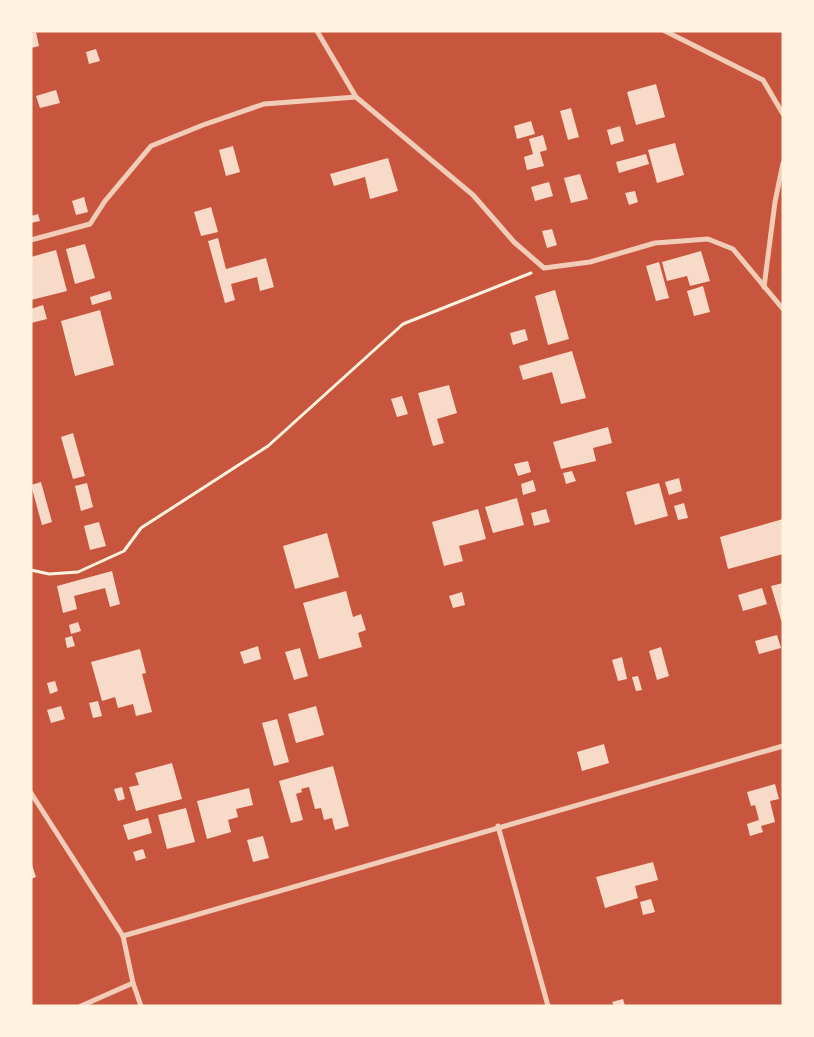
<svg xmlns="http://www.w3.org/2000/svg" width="814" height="1037" font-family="'Libre Baskerville',serif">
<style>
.building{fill:#f7dbc8}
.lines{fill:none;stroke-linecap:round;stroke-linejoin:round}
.path{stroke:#fff3e0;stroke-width:3}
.minor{stroke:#f1ccb7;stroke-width:5}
</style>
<rect width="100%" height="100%" fill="#c8553d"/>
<g class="building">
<polygon points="36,32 39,46 31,48 31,33"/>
<polygon points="96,49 100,61 89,64 86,52"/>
<polygon points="656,84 665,117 636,125 627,92"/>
<polygon points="56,90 60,103 40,108 36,96"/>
<polygon points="571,108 579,137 568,140 560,111"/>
<polygon points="531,121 535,134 517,139 514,126"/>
<polygon points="620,126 624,141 611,145 607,130"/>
<polygon points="543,135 547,150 540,152 544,166 527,170 524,157 533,154 529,139"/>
<polygon points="675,143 684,175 657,183 648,150"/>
<polygon points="233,146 240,172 226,176 219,150"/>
<polygon points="646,154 649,164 619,173 616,162"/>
<polygon points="388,158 398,191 370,199 365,177 334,186 330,174"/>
<polygon points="580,174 588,199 571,203 564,178"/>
<polygon points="549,182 553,196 535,201 531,187"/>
<polygon points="635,191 638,202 629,205 625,193"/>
<polygon points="84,197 88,212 76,215 72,201"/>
<polygon points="211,207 218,232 201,236 194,212"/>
<polygon points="38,214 40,221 31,223 31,216"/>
<polygon points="552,229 557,245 547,248 542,231"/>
<polygon points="218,238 226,269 266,258 274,287 260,291 257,277 231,284 235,300 225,303 208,241"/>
<polygon points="85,244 95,278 75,284 66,249"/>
<polygon points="56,250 67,291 31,300 31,257"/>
<polygon points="701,251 710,281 690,286 687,276 667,281 662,262"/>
<polygon points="659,262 669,298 656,301 646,266"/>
<polygon points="703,286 710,312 694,316 687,291"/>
<polygon points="555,290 569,339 548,345 535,296"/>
<polygon points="110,291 112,299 92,305 90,297"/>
<polygon points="43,305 47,319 31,323 31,309"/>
<polygon points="100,310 114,365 75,376 61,321"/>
<polygon points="525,329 528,340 513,345 510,333"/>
<polygon points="572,351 586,398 561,404 552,372 523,380 519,366"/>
<polygon points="449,385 457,413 437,419 444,443 433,446 418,393"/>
<polygon points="402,396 408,414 397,417 391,399"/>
<polygon points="608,427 612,443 593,448 596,461 561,469 553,442"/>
<polygon points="73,433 85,476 73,479 61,437"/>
<polygon points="528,461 531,472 518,476 514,464"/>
<polygon points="572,471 576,481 566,484 563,473"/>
<polygon points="679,478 682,491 669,495 665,482"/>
<polygon points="533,480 536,491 523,495 521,484"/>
<polygon points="41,482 52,522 42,525 31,485"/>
<polygon points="87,483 93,507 81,511 75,486"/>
<polygon points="659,483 668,516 635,525 626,492"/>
<polygon points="517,498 524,525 493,533 485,507"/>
<polygon points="684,503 688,518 678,520 674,506"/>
<polygon points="478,509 486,539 459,546 463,561 444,566 432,522"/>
<polygon points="546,509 550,522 534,526 531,513"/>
<polygon points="783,519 783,554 728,569 720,537"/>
<polygon points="99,522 106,546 90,550 84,526"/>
<polygon points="327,533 339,577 295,589 283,546"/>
<polygon points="112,571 120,604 110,607 105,588 74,596 77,609 63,613 57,586"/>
<polygon points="783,583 783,623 782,623 771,586"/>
<polygon points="762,588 767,604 743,611 738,595"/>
<polygon points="346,591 353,617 361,614 366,630 358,633 362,647 319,659 303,603"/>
<polygon points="462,592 465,605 453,608 449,596"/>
<polygon points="78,622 81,631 71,634 69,625"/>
<polygon points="777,635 781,648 759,654 755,641"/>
<polygon points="72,636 75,646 67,648 65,638"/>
<polygon points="258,646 261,659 244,664 240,652"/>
<polygon points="661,647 669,676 657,680 649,651"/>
<polygon points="300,648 308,676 294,680 285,652"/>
<polygon points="140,649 146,673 142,674 152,712 136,716 133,704 118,708 115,697 102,701 91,662"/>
<polygon points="622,657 627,679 618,681 612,660"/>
<polygon points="638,676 642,690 636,691 632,677"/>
<polygon points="55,681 58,691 50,694 47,683"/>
<polygon points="98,701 102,716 93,718 89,703"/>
<polygon points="61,706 65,719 51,723 47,710"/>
<polygon points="316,706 324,735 296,743 288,714"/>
<polygon points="277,719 289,762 274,766 262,723"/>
<polygon points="604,744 609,763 582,771 577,752"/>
<polygon points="172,763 182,799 136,811 129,787 139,785 135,773"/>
<polygon points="333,766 349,826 335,830 332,818 324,820 321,808 315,809 309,787 301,789 302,792 296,794 303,820 291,823 279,781"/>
<polygon points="775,784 779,799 770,801 775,822 761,826 763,832 750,836 747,824 759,820 755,805 751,806 747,792"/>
<polygon points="122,787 125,799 118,801 114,789"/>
<polygon points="249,788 253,805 236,809 238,817 228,820 231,832 207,839 197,801"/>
<polygon points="186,808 195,842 167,849 158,815"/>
<polygon points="148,818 152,833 128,840 123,825"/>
<polygon points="263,836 269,858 253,862 247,840"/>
<polygon points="143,849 146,858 136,861 133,852"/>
<polygon points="31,862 36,877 31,879"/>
<polygon points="653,862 658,880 635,886 638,898 605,908 596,877"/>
<polygon points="651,899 655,912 643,915 640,902"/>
<polygon points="623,999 625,1006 614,1006 612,1002"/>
</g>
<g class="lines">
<polyline class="path" points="31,570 49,574 78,572 124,551 141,528 268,446 403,324 531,273"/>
<g class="minor">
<polyline points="317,31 356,97 473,195 514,242 544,268 590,262 655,243 708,239 733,249 783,309"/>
<polyline points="665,31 763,80 783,114"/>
<polyline points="31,240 90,224 105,201 151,146 203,125 264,104 356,97"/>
<polyline points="764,287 775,202 783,163"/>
<polyline points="31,793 123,936 133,983 141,1006"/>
<polyline points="498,826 548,1006"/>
<polyline points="123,936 783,746"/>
<polyline points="81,1006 133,983"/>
</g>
</g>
<rect width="814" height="1037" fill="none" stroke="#fff3e0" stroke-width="65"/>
</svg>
